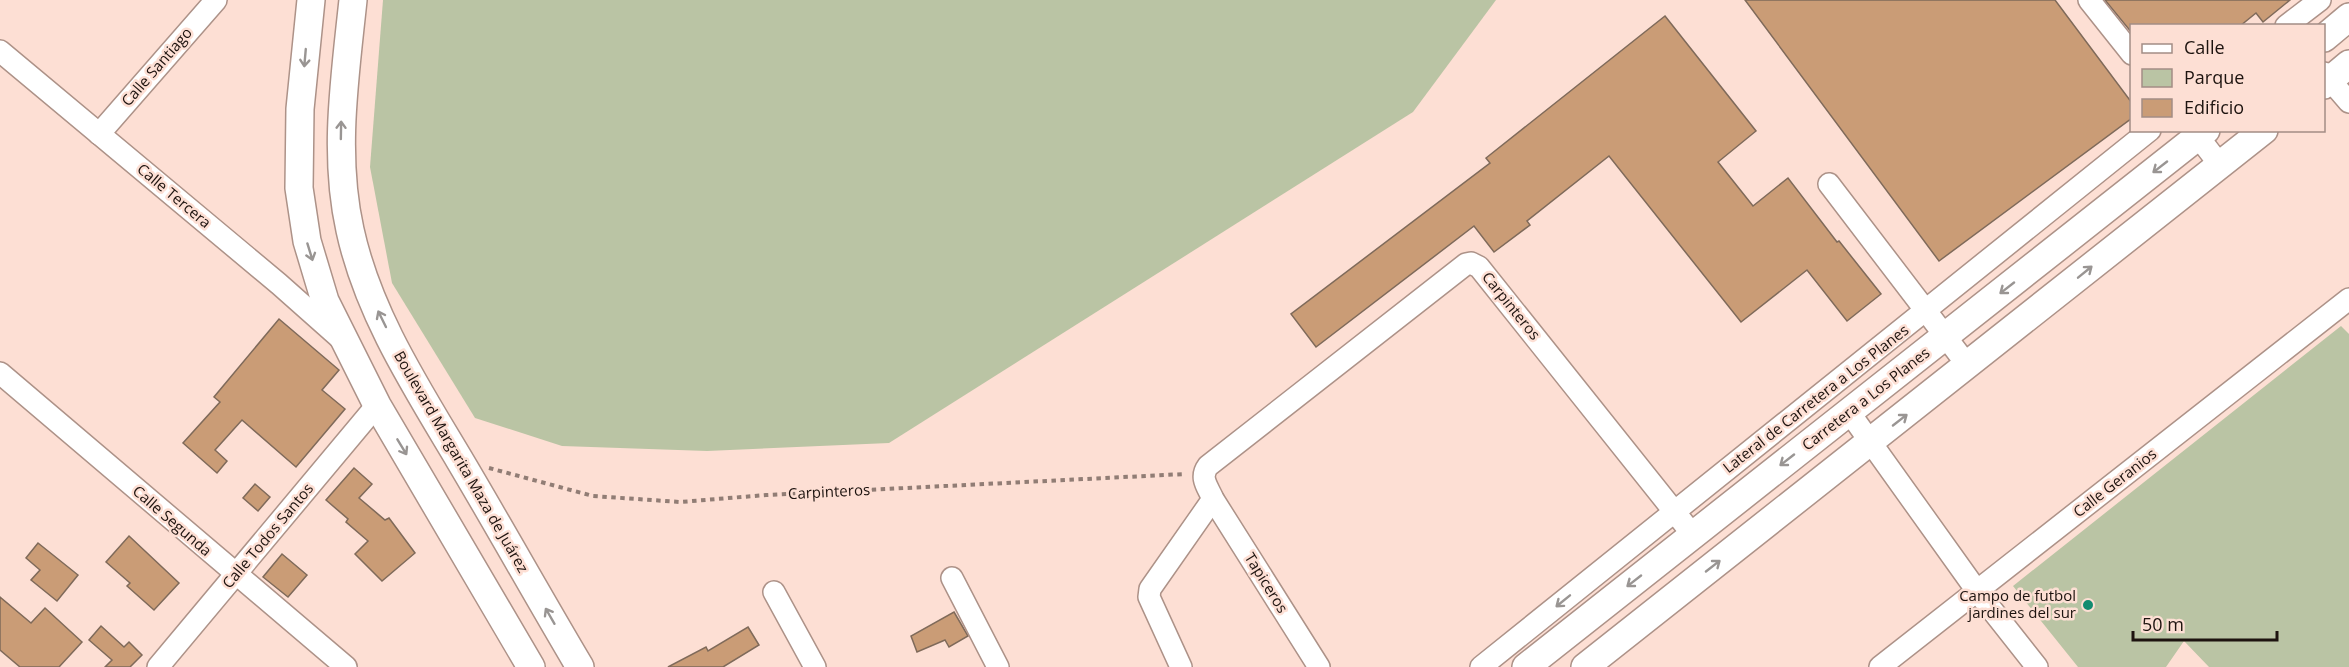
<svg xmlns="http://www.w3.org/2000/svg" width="2349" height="667" font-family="'Open Sans',sans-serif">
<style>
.green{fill:#bac4a4}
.building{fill:#ca9c76;stroke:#7f6a5a;stroke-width:1.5}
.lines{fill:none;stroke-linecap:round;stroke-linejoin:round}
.minor-casing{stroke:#ad9288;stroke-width:24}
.major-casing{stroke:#ad9288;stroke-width:30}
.path{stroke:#917d75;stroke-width:4;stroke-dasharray:4.5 4.5;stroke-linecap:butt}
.minor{stroke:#fff;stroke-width:21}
.major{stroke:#fff;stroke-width:27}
.oneway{stroke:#999593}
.poi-dot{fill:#128c70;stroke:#fddfd4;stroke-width:2}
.labels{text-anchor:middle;stroke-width:5;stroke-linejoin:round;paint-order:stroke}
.street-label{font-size:15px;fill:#1d130f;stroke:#fddfd4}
.poi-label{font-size:15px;fill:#1d130f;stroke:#fddfd4;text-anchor:end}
</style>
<rect width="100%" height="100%" fill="#fddfd4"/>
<g class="green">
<polygon points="383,0 1496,0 1413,112 889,443 707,451 562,446 475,418 392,283 370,167"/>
<polygon points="2341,326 2349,334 2349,667 2209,667 2184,641 2166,667 2078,667 2013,586"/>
</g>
<g class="building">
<polygon points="1745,0 2055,0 2132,103 2132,118 1939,261"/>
<polygon points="2105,0 2290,0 2263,22 2256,13 2240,26 2132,26 2132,33"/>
<polygon points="1665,16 1756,131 1718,162 1753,206 1788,178 1837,242 1839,241 1881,294 1847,321 1807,270 1741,322 1609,156 1527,221 1530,225 1494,252 1474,226 1316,347 1291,314 1490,163 1486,158"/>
<polygon points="279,319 339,370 322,390 345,409 296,467 242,420 215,450 227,461 217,473 183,443 220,402 214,397"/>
<polygon points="354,468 372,484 359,498 385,520 389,518 415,553 382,581 355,554 368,541 346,522 348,519 326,500"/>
<polygon points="255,484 270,497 258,511 243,498"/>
<polygon points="129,536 179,583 154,610 127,586 130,583 106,562"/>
<polygon points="38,543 78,575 57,601 31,580 40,570 26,558"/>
<polygon points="282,554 307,575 288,597 263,577"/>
<polygon points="0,597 31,623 45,608 82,642 59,667 20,667 0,650"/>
<polygon points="954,612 968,636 949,647 945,640 917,652 911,636"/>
<polygon points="101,626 124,647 129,642 142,655 130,667 105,667 112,660 89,640"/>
<polygon points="748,627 759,645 723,667 668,667 706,647 708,651"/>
</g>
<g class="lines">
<g class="minor-casing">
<g id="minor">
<polyline points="2089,0 2132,54"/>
<polyline points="2286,26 2320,0"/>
<polyline points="0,51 279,284 341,339"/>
<polyline points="2324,73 2349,102"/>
<polyline points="2193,130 2220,165"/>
<polyline points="99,134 216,0"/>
<polyline points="1829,184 1968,366"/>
<polyline points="0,373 346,667"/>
<polyline points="1849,412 1977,591 2037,667"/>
<polyline points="952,578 998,667"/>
<polyline points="774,592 815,667"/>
<polyline points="158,667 377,405"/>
<polyline points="1181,667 1149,597 1150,589 1213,499"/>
<path d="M1319,667L1213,499C1208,487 1199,478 1208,466L1466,264L1471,263L1479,267L1693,535"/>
<polyline points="1481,667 2150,130"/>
<polyline points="1880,667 2349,299"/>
</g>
</g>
<g class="major-casing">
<g id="major">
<polyline points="311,0 300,109 299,188 307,241 325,301 377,405 531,667"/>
<path d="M353,0C345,77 333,154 350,230C368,313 416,387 459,459C500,528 539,598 580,667"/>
<polyline points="2324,38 2349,17"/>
<polyline points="2324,85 2349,64"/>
<polyline points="1526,667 2206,130"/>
<polyline points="1585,667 2264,130"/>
</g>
</g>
<polyline class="path" points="489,468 593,496 680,502 766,495 1185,474"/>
<use href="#minor" class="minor"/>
<use href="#major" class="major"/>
</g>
<defs><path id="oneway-shaft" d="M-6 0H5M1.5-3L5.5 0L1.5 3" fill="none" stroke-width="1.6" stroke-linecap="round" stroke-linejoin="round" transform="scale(1.5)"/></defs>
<g class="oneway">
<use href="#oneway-shaft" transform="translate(305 58) rotate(95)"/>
<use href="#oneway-shaft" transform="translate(341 130) rotate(-89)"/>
<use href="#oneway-shaft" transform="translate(2160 167) rotate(142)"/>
<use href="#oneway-shaft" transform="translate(310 252) rotate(73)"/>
<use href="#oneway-shaft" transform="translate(2085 272) rotate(-39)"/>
<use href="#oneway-shaft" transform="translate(2007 288) rotate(142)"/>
<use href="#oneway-shaft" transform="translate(382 319) rotate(-116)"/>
<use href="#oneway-shaft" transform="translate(1900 420) rotate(-38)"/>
<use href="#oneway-shaft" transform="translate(402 447) rotate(59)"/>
<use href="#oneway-shaft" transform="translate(1787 460) rotate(142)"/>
<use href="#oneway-shaft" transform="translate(1713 566) rotate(-38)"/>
<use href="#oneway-shaft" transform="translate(1634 581) rotate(142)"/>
<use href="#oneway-shaft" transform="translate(1563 601) rotate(141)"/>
<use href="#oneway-shaft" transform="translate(550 616) rotate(-120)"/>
</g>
<circle class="poi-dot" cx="2088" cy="605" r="6"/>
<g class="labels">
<g class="street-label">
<text transform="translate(157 67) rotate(-49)" y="5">Calle Santiago</text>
<text transform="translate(174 196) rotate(40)" y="5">Calle Tercera</text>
<text transform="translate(1511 306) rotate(51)" y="5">Carpinteros</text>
<text transform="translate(1816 399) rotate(-38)" y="5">Lateral de Carretera a Los Planes</text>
<text transform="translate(1866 399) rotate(-38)" y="5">Carretera a Los Planes</text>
<text transform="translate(461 462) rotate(60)" y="5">Boulevard Margarita Maza de Juárez</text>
<text transform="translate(2115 483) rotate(-38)" y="5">Calle Geranios</text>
<text transform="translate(829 492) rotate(-3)" y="5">Carpinteros</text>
<text transform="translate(172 521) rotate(41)" y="5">Calle Segunda</text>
<text transform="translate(268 536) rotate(-50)" y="5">Calle Todos Santos</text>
<text transform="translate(1266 583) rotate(58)" y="5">Tapiceros</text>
</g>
<g class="poi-label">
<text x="2076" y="601">Campo de futbol<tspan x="2076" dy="17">jardines del sur</tspan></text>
</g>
</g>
<rect x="2130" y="24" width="195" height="108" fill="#fddfd4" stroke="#a38d85" stroke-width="1.5"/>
<rect x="2142" y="44" width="30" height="9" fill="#ffffff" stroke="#a38d85" stroke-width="1.5"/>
<text x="2184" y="54" font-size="18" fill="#1d130f">Calle</text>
<rect x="2142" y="69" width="30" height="18" fill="#bac4a4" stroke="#a38d85" stroke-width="1.5"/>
<text x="2184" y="84" font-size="18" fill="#1d130f">Parque</text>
<rect x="2142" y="99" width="30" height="18" fill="#ca9c76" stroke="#a38d85" stroke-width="1.5"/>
<text x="2184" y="114" font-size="18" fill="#1d130f">Edificio</text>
<path d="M2133 631v9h144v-9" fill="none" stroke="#1d130f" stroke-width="3"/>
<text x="2142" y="631" font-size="18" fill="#1d130f" stroke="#fddfd4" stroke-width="4.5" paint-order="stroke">50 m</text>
</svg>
